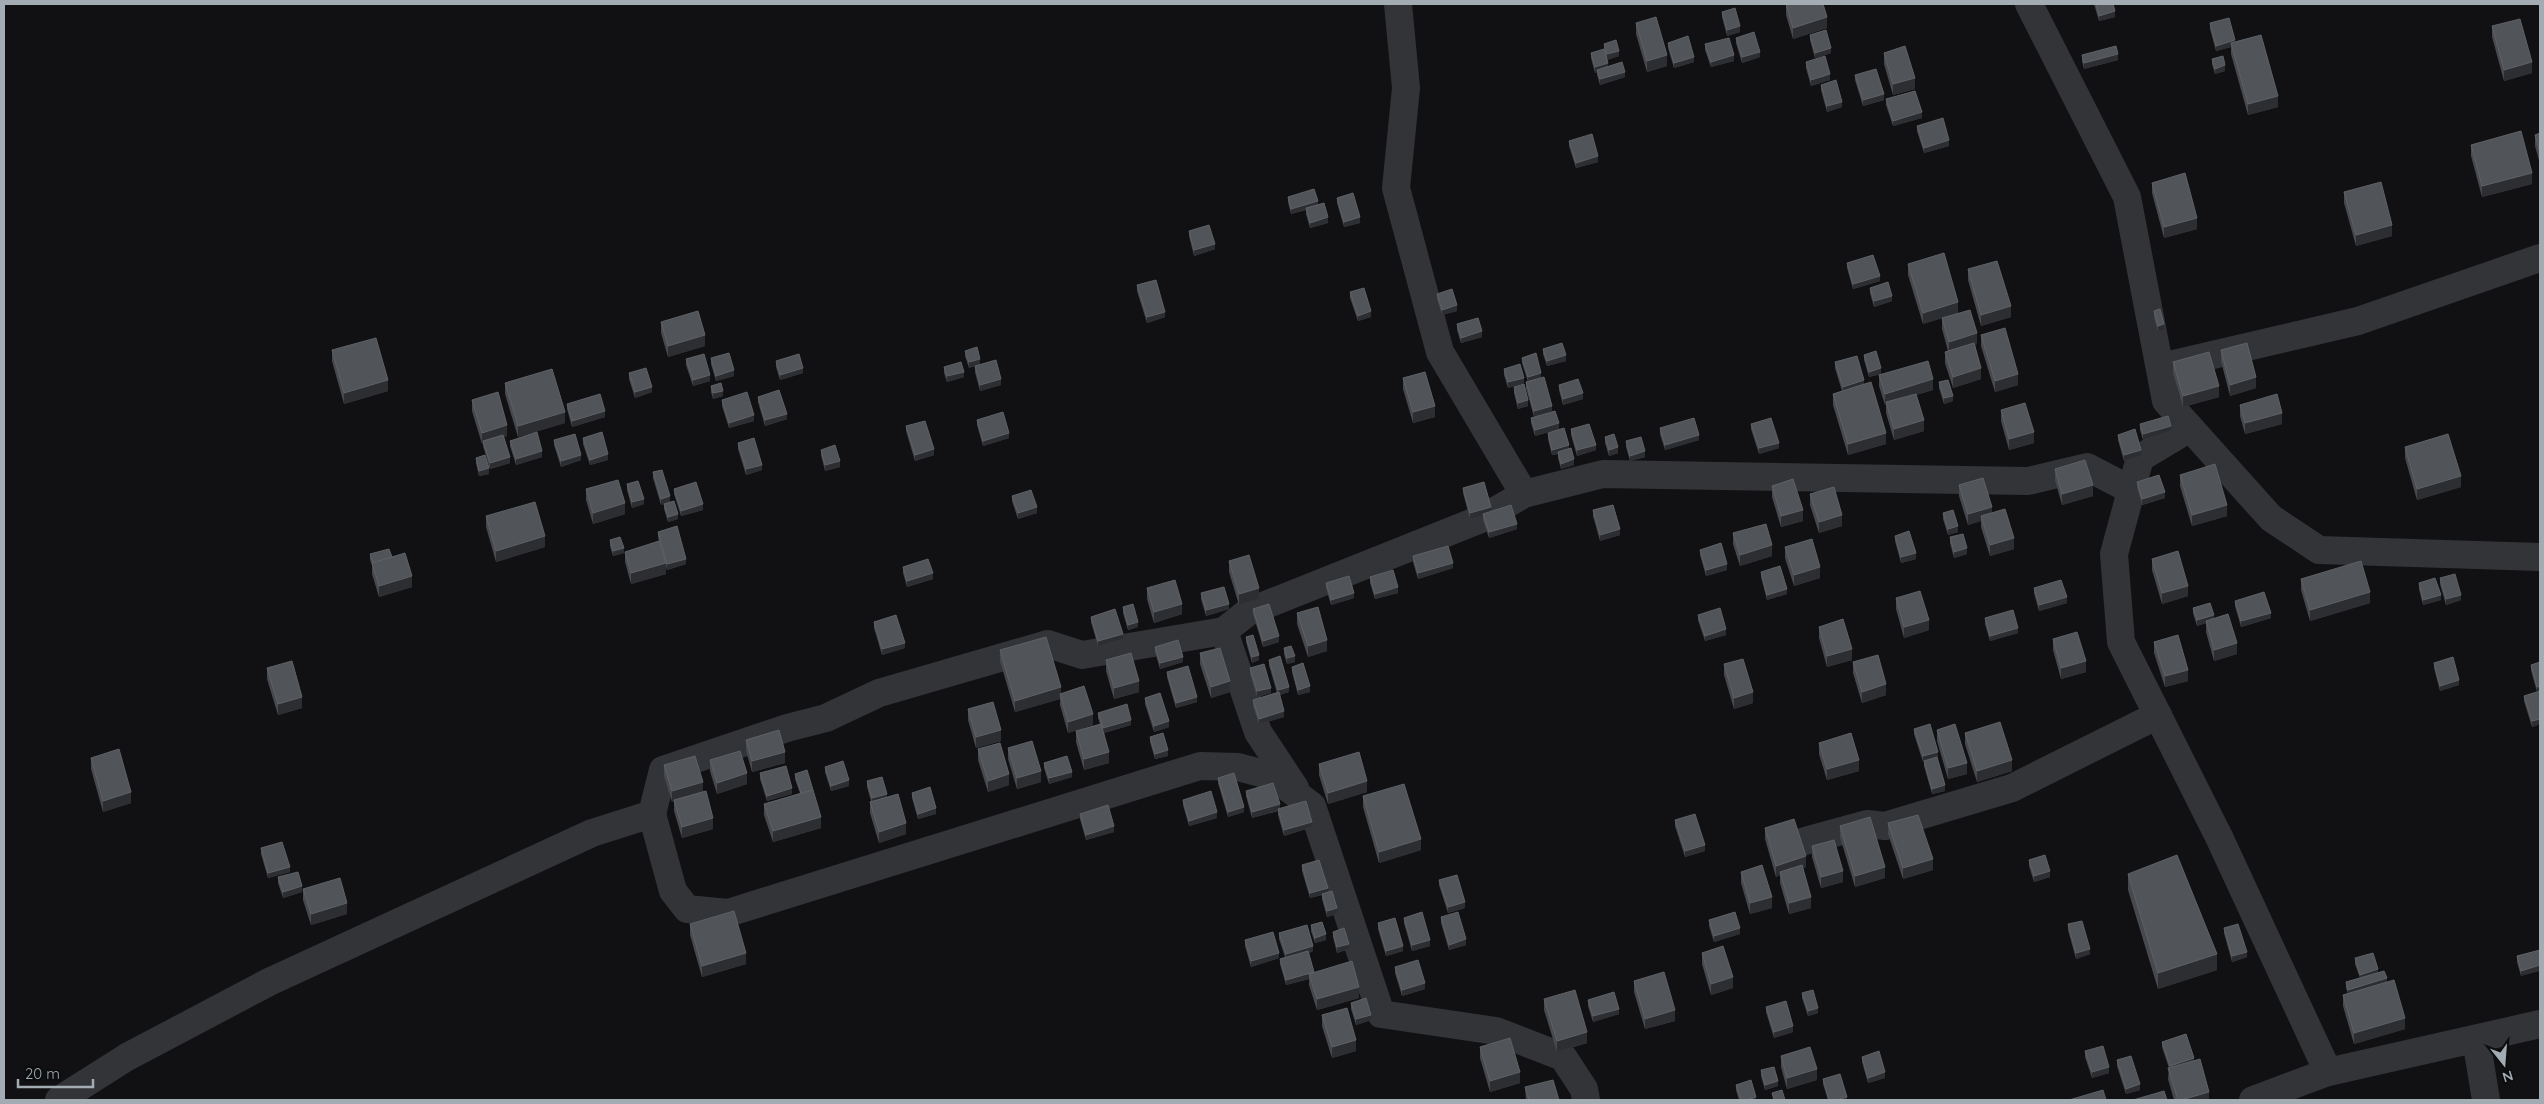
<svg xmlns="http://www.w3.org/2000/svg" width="2544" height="1104" font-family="Quicksand,sans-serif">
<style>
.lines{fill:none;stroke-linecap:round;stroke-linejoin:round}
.minor{stroke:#323438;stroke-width:28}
.wall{fill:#47494e}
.shaded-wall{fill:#2d2e32}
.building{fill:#515459;stroke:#5e6267}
</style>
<rect width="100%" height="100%" fill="#111113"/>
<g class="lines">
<g class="minor">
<polyline points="1398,4 1406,88 1396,188 1440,352 1524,494"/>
<polyline points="2029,4 2127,197 2166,401 2271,518 2319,550 2540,557"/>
<polyline points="2174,364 2358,321 2540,258"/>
<polyline points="2190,428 2140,458 2114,554 2121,642 2219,837 2328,1072 2540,1024"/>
<polyline points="1224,631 1258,732 1295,788"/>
<polyline points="652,814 663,770 787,728 826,718 879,693 1048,644 1082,655 1224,631 1248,612 1481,519 1524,494 1603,474 2028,481 2087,467 2131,490"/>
<polyline points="1805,841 1867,824 1885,826 2012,788 2158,715"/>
<polyline points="2476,1039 2486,1100"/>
<polyline points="59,1100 127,1057 269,982 592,833 652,814 673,891 687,909 728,913 1200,766 1238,767 1272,776 1312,806 1381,1014 1496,1031 1563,1057 1584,1089 1586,1100"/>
<polyline points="2253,1100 2328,1072"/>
</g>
</g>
<g class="wall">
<polygon points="1786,4 1827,28 1793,39 1786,15"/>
<polygon points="2094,4 2113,4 2115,17 2099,21"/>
<polygon points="1722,12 1740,32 1727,36 1722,17"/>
<polygon points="1636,23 1667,66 1647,72 1636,34"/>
<polygon points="2210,23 2235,42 2278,107 2248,115 2231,54 2231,47 2216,51 2210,29"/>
<polygon points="2492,26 2532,73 2504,81 2492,37"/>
<polygon points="1810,35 1831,53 1815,58 1810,40"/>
<polygon points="1736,38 1760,57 1742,63 1736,43"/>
<polygon points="1668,43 1694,62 1674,68 1668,48"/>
<polygon points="1604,44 1619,56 1607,60 1604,50"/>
<polygon points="1705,44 1734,61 1711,67 1705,50"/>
<polygon points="1591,53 1608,66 1625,77 1600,85 1597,75 1597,72 1595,73 1591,58"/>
<polygon points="1884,53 1915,89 1893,95 1884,64"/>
<polygon points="2082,55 2118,60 2084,69 2082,61"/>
<polygon points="2212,59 2225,71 2215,74 2212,64"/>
<polygon points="1806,62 1830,80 1811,86 1806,68"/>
<polygon points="1855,75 1884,100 1863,106 1855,80"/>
<polygon points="1821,85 1842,107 1827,112 1821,90"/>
<polygon points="1886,99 1922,118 1893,126 1886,105"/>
<polygon points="1917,126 1949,146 1924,153 1917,131"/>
<polygon points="2540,133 2540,164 2535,146 2535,135"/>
<polygon points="1569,141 1598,162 1576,168 1569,146"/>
<polygon points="2471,145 2532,184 2482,197 2471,156"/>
<polygon points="2152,183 2197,229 2164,238 2152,193"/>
<polygon points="2344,192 2392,236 2356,246 2344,203"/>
<polygon points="1288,197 1318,205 1328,223 1310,228 1306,214 1306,210 1291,214 1288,202"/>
<polygon points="1337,198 1360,223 1344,227 1337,203"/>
<polygon points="1189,231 1215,249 1194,256 1189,236"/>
<polygon points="1847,263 1880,281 1853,289 1847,268"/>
<polygon points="1908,264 1958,313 1923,324 1908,275"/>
<polygon points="1968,269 2011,317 1981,326 1968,280"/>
<polygon points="1137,285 1165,317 1147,323 1137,291"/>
<polygon points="1870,288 1892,301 1874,307 1870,293"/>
<polygon points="1350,292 1371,317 1358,321 1350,298"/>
<polygon points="1437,294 1457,311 1442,315 1437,299"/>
<polygon points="2154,311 2164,330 2158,332 2154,317"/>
<polygon points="1942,318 1977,344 1975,345 1981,379 1953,388 1945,363 1945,352 1948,351 1942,329"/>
<polygon points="661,322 705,346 668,357 661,333"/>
<polygon points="1457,324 1482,337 1461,343 1457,330"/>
<polygon points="1981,335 2018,385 1995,392 1981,346"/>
<polygon points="1543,349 1566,361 1547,366 1543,354"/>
<polygon points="332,350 388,391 344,404 332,361"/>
<polygon points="2221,350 2256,388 2230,396 2221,361"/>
<polygon points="965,351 980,364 969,368 965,356"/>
<polygon points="1536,353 1534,417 1526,388 1526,382 1528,382 1522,363 1522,358"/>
<polygon points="1864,355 1881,374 1869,377 1864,360"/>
<polygon points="711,358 734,376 716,381 711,364"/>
<polygon points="686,359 710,381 693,386 686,365"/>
<polygon points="776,361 803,373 780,380 776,367"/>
<polygon points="1835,362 1864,384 1886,444 1848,455 1833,405 1833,394 1842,391 1835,368"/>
<polygon points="2173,362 2219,397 2183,407 2173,373"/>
<polygon points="975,366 1001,385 980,391 975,372"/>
<polygon points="944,367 964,377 947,382 944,373"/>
<polygon points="1504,369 1524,383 1508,388 1504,375"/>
<polygon points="629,373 652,392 635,398 629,379"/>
<polygon points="1879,375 1933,390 1916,395 1924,431 1894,440 1886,413 1886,404 1885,405 1879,386"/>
<polygon points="1403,378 1435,417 1413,423 1403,389"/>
<polygon points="1939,382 1953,401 1944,404 1939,388"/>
<polygon points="505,383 565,423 518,437 505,394"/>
<polygon points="1559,385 1583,399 1563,405 1559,390"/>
<polygon points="711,386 723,396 713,399 711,392"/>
<polygon points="1514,387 1528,406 1518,409 1514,393"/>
<polygon points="758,397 787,419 765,426 758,402"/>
<polygon points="472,400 507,436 504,437 510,463 490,469 483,446 483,443 482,444 472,411"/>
<polygon points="722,400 754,421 729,428 722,406"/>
<polygon points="567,404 605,417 572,427 567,409"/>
<polygon points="2240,405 2282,424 2245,434 2240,416"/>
<polygon points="2001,410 2034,443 2009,450 2001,421"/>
<polygon points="1531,418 1559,429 1535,436 1531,423"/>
<polygon points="977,420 1009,438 983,446 977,425"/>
<polygon points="1751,424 1779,448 1759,454 1751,429"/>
<polygon points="2140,424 2171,431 2143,440 2140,430"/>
<polygon points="906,426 934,455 915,461 906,431"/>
<polygon points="1660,428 1699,440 1665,450 1660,434"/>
<polygon points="1571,429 1596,450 1577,456 1571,435"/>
<polygon points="1548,433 1569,449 1574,465 1561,469 1558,458 1558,454 1552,455 1548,439"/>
<polygon points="2118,435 2141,456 2124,461 2118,440"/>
<polygon points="1605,437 1618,453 1609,456 1605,443"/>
<polygon points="583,438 608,460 590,465 583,444"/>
<polygon points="554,440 581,460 561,467 554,445"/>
<polygon points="510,441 542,457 516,465 510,446"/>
<polygon points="1626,441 1645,457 1630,461 1626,447"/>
<polygon points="738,443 762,470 746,475 738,449"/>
<polygon points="2405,447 2461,487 2417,500 2405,458"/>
<polygon points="821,450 840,467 825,471 821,455"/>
<polygon points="476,458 489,474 479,476 476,463"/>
<polygon points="2055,469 2093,496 2062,505 2055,480"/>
<polygon points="662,470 661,505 653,478 653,472"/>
<polygon points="2180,475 2227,516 2192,526 2180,486"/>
<polygon points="2137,482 2165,498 2142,505 2137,487"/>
<polygon points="627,484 644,504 632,508 627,490"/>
<polygon points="1959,485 1992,513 2014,549 1990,556 1981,527 1981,521 1968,525 1959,496"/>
<polygon points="1772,486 1803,521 1781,527 1772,497"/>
<polygon points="1463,488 1491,512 1517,529 1489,538 1483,520 1483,515 1470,519 1463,493"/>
<polygon points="586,489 625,514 593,524 586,500"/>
<polygon points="674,489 703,510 681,516 674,494"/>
<polygon points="1810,494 1842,526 1819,533 1810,505"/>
<polygon points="1012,496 1037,513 1018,519 1012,501"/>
<polygon points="664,504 678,519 668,522 664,509"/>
<polygon points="1593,510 1620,535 1600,541 1593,516"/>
<polygon points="1943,513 1958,532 1948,535 1943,519"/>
<polygon points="486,516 545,547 496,562 486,527"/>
<polygon points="658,532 686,564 667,570 666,566 666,574 631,584 625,562 625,552 659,542 658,537"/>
<polygon points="1733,533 1772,556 1740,566 1733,544"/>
<polygon points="1895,536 1916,559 1901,563 1895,541"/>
<polygon points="1950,537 1967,554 1954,558 1950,543"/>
<polygon points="610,540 624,553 613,556 610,546"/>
<polygon points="1785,547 1820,578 1794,586 1785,558"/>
<polygon points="1700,550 1727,570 1706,576 1700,555"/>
<polygon points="370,554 392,557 412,587 379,597 372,574 372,565 370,560"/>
<polygon points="1413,556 1453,568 1418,579 1413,562"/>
<polygon points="2152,559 2188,596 2162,604 2152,570"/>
<polygon points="1229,561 1259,599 1239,605 1229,572"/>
<polygon points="903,567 933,579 907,587 903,573"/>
<polygon points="1761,572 1787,594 1767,600 1761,577"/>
<polygon points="1370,577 1398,593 1375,599 1370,583"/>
<polygon points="2440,578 2461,600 2446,605 2440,584"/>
<polygon points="2301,579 2370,603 2310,621 2301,590"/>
<polygon points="1326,583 1354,598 1331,605 1326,588"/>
<polygon points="2419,583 2441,600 2423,605 2419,589"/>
<polygon points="1147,588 1182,614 1154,623 1147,599"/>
<polygon points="2034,588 2067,603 2039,611 2034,593"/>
<polygon points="1201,593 1229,609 1206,616 1201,599"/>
<polygon points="1896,598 1929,630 1904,638 1896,609"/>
<polygon points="2235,601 2271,618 2241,627 2235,606"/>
<polygon points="1123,607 1138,627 1128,630 1123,613"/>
<polygon points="2193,608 2214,618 2237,654 2214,661 2206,632 2206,623 2197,626 2193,613"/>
<polygon points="1253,609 1279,642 1263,647 1253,614"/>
<polygon points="1297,613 1327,651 1308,657 1297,624"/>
<polygon points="1698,615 1726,635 1705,641 1698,620"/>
<polygon points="1091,617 1123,639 1098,646 1091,622"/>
<polygon points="1985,618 2018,633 1990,641 1985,624"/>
<polygon points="874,622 905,648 882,655 874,628"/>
<polygon points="1819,627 1852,660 1827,667 1819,638"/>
<polygon points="1246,637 1259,660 1252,663 1246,642"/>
<polygon points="2053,639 2086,672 2061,679 2053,650"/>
<polygon points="2154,642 2188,681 2165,687 2154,653"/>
<polygon points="1155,647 1183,662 1160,669 1155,652"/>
<polygon points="1284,648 1295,662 1287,664 1284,654"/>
<polygon points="1000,650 1061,693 1093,725 1068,733 1060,705 1060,699 1015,712 1000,661"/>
<polygon points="1200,653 1230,692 1211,698 1200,664"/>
<polygon points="1106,660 1139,692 1114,699 1106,671"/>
<polygon points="1269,660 1289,692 1279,695 1284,717 1259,724 1253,706 1253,700 1277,693 1269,665"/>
<polygon points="1853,662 1886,695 1862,703 1853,673"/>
<polygon points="2540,662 2540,724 2532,727 2524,701 2524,696 2537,692 2531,670 2531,665"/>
<polygon points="2434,663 2459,685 2440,691 2434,668"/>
<polygon points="1724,664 1753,703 1734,709 1724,675"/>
<polygon points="1292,667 1310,692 1298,695 1292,672"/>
<polygon points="267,668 302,708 278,715 267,679"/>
<polygon points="1250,668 1271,693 1257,697 1250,674"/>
<polygon points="1167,672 1197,702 1176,708 1167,677"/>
<polygon points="1145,698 1169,727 1154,732 1145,704"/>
<polygon points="968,709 1001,741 976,748 968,720"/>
<polygon points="1098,713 1131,725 1104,733 1109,763 1084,770 1076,742 1076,731 1100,724 1098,718"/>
<polygon points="1914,729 1938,757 1937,758 1945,791 1932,794 1924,766 1924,761 1923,762 1914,734"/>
<polygon points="1937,730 1967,774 1948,779 1937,741"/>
<polygon points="1965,733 2012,771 1977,782 1965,744"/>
<polygon points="1150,737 1168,756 1155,759 1150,742"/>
<polygon points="746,740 785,763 752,772 746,751"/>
<polygon points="1819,743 1859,771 1827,780 1819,754"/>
<polygon points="1008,748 1041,782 1017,789 1008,759"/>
<polygon points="978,749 1009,785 988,792 978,760"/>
<polygon points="91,758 131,803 103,812 91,769"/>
<polygon points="710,760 747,784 717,794 710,771"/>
<polygon points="1044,763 1072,777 1049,784 1044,768"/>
<polygon points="1319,764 1367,792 1328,804 1319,775"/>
<polygon points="664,765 703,792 713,829 682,838 674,811 674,801 672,802 664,776"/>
<polygon points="825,767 849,786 831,791 825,772"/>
<polygon points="760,773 792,794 767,801 760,779"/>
<polygon points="795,774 821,828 773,842 764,815 764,804 800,793 795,779"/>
<polygon points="1218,778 1244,812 1228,817 1218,783"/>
<polygon points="867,781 887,797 906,834 879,843 870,813 870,802 871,801 867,787"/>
<polygon points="1246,791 1280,809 1312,827 1284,836 1278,815 1278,811 1252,818 1246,796"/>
<polygon points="912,793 936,814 918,819 912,798"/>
<polygon points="1363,796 1421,850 1379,863 1363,807"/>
<polygon points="1183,800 1217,818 1189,826 1183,805"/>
<polygon points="1080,814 1114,832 1086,840 1080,819"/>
<polygon points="1675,820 1705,851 1685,857 1675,826"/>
<polygon points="1888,823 1933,870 1903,879 1888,834"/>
<polygon points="1840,826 1885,878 1855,887 1840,837"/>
<polygon points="1765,828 1806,867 1803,868 1811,908 1789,914 1780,883 1780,875 1776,877 1765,839"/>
<polygon points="1812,846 1843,882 1821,888 1812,857"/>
<polygon points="261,848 290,872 268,878 261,854"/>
<polygon points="2029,860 2050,877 2034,882 2029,866"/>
<polygon points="1302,865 1328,892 1337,914 1327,917 1322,899 1322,895 1310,898 1302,871"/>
<polygon points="1741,872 1772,908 1750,914 1741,883"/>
<polygon points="2128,874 2217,970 2158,989 2128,890"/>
<polygon points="278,877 302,892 283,898 278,883"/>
<polygon points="1439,880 1465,908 1448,913 1439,885"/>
<polygon points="303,889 347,914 311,925 303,900"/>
<polygon points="1441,917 1466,945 1449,950 1441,923"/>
<polygon points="1404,918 1430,946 1412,951 1404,923"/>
<polygon points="1709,920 1740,934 1714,942 1709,926"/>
<polygon points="1378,923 1403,951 1386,956 1378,929"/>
<polygon points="690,924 746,964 702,977 690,935"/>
<polygon points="2068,924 2090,954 2076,959 2068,930"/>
<polygon points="1311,925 1326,940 1315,943 1311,931"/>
<polygon points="2224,928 2247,957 2232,962 2224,933"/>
<polygon points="1333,932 1349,949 1337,953 1333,937"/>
<polygon points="1279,933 1313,951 1309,953 1314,972 1359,998 1317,1010 1309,985 1309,979 1286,985 1280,964 1280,959 1285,957 1279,939"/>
<polygon points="1245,940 1279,958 1251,967 1245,946"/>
<polygon points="2540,950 2521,976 2517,962 2517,956"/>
<polygon points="1702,953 1733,988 1711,995 1702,964"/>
<polygon points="2355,958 2378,972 2387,982 2405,1029 2354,1044 2343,1006 2343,995 2348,994 2346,988 2346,982 2360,978 2355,964"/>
<polygon points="1395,967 1425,989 1402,996 1395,973"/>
<polygon points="1634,981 1675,1021 1645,1029 1634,992"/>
<polygon points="1802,993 1818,1013 1808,1016 1802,998"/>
<polygon points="1544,999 1587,1043 1557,1052 1544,1010"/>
<polygon points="1588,1000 1619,1014 1593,1022 1588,1006"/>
<polygon points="1351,1003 1371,1020 1356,1025 1351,1009"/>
<polygon points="1766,1007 1793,1032 1774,1038 1766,1012"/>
<polygon points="1322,1015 1356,1051 1332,1058 1322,1026"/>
<polygon points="2162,1042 2194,1060 2209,1100 2174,1100 2168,1079 2169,1068 2162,1047"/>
<polygon points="1480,1047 1520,1083 1490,1092 1480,1058"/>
<polygon points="2085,1051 2109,1073 2092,1078 2085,1057"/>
<polygon points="1781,1056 1817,1080 1787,1089 1781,1067"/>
<polygon points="1862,1057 1885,1078 1868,1083 1862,1062"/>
<polygon points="2117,1060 2140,1090 2126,1094 2117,1066"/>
<polygon points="1761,1070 1778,1086 1765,1090 1761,1076"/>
<polygon points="1823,1079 1847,1100 1828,1100 1823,1084"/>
<polygon points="1736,1085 1756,1100 1739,1100 1736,1090"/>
<polygon points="1525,1087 1559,1100 1526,1100"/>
</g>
<g class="shaded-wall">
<polygon points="2115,11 2115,17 2099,21 2099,16"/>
<polygon points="1827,17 1827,28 1793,39 1793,28"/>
<polygon points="1740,26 1740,32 1727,36 1727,30"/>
<polygon points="2235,40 2235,46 2231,43 2231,47 2216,51 2216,46"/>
<polygon points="1831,48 1831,53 1815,58 1815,53"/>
<polygon points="1619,51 1619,56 1607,60 1607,54"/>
<polygon points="1760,52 1760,57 1742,63 1742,57"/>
<polygon points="2118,54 2118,60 2084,69 2084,63"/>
<polygon points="1667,55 1667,66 1647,72 1647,61"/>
<polygon points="1734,55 1734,61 1711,67 1711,62"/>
<polygon points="1694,57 1694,62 1674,68 1674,63"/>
<polygon points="2532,62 2532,73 2504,81 2504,70"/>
<polygon points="1608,63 1608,69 1597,70 1597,72 1595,73 1595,67"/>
<polygon points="2225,65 2225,71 2215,74 2215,69"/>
<polygon points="1625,72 1625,77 1600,85 1600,79"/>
<polygon points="1830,74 1830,80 1811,86 1811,80"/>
<polygon points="1915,78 1915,89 1893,95 1893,84"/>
<polygon points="1884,94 1884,100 1863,106 1863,100"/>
<polygon points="2278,96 2278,107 2248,115 2248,104"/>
<polygon points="1842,102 1842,107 1827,112 1827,106"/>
<polygon points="1922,112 1922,118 1893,126 1893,121"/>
<polygon points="1949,140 1949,146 1924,153 1924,148"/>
<polygon points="1598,156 1598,162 1576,168 1576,163"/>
<polygon points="2532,173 2532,184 2482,197 2482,186"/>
<polygon points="1318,201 1318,206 1291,214 1291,209"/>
<polygon points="1328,217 1328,223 1310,228 1310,223"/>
<polygon points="1360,217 1360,223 1344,227 1344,222"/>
<polygon points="2197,218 2197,229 2164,238 2164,227"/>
<polygon points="2392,225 2392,236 2356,246 2356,235"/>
<polygon points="1215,244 1215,249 1194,256 1194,250"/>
<polygon points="1880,276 1880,281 1853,289 1853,284"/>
<polygon points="1892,296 1892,301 1874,307 1874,301"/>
<polygon points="1958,302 1958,313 1923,324 1923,313"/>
<polygon points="1457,305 1457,311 1442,315 1442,310"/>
<polygon points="2011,306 2011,317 1981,326 1981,315"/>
<polygon points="1371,311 1371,317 1358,321 1358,316"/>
<polygon points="1165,312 1165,317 1147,323 1147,317"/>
<polygon points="2164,324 2164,330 2158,332 2158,326"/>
<polygon points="1482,331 1482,337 1461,343 1461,338"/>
<polygon points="1977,333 1977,344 1949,353 1949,342"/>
<polygon points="705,335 705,346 668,357 668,346"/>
<polygon points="1566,355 1566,361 1547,366 1547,361"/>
<polygon points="980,359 980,364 969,368 969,362"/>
<polygon points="803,368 803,373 780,380 780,375"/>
<polygon points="1881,368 1881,374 1869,377 1869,372"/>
<polygon points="1981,368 1981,379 1953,388 1953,377"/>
<polygon points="734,370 734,376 716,381 716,376"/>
<polygon points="964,372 964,377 947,382 947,376"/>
<polygon points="1541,373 1541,378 1528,382 1528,377"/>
<polygon points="2018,374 2018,385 1995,392 1995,381"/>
<polygon points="710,375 710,381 693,386 693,380"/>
<polygon points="2256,377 2256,388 2230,396 2230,385"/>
<polygon points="1524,378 1524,383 1508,388 1508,382"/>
<polygon points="1001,379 1001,385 980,391 980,385"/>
<polygon points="1933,379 1933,390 1886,404 1886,402 1886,404 1885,405 1885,394"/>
<polygon points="388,380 388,391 344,404 344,393"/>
<polygon points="1864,380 1864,386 1843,392 1843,387"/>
<polygon points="2219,386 2219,397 2183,407 2183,396"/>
<polygon points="652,387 652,392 635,398 635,392"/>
<polygon points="723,391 723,396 713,399 713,393"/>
<polygon points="1583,393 1583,399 1563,405 1563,399"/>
<polygon points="1953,396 1953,401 1944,404 1944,398"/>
<polygon points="1528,400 1528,406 1518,409 1518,403"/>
<polygon points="1435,406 1435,417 1413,423 1413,412"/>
<polygon points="1552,406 1552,411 1534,417 1534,411"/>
<polygon points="605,411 605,417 572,427 572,421"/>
<polygon points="565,412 565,423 518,437 518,426"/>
<polygon points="2282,413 2282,424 2245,434 2245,423"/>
<polygon points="787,414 787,419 765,426 765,420"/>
<polygon points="754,415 754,421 729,428 729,423"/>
<polygon points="1924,420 1924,431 1894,440 1894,429"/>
<polygon points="1559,423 1559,429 1535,436 1535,430"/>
<polygon points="507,425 507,436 484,443 483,441 483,443 482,444 482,433"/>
<polygon points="2171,426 2171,431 2143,440 2143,434"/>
<polygon points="2034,432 2034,443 2009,450 2009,439"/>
<polygon points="1009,433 1009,438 983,446 983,441"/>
<polygon points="1886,433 1886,444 1848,455 1848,444"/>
<polygon points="1699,435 1699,440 1665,450 1665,445"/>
<polygon points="1779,443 1779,448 1759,454 1759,448"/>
<polygon points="1569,445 1569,450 1552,455 1552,450"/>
<polygon points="1596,445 1596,450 1577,456 1577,450"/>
<polygon points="1618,447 1618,453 1609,456 1609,450"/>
<polygon points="934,449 934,455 915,461 915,455"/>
<polygon points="2141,450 2141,456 2124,461 2124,455"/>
<polygon points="542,451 542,457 516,465 516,459"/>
<polygon points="1645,451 1645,457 1630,461 1630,456"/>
<polygon points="608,454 608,460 590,465 590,460"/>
<polygon points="581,455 581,460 561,467 561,461"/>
<polygon points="510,457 510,463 490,469 490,463"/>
<polygon points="1574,459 1574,465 1561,469 1561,464"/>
<polygon points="840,461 840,467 825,471 825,465"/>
<polygon points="762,465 762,470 746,475 746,469"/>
<polygon points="489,468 489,474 479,476 479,471"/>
<polygon points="2461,476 2461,487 2417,500 2417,489"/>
<polygon points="2093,485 2093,496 2062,505 2062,494"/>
<polygon points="2165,492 2165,498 2142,505 2142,499"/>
<polygon points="670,496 670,502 661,505 661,499"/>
<polygon points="644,499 644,504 632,508 632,502"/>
<polygon points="625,503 625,514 593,524 593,513"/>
<polygon points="703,504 703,510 681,516 681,511"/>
<polygon points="2227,505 2227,516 2192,526 2192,515"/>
<polygon points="1037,507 1037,513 1018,519 1018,513"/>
<polygon points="1491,507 1491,513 1470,519 1470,513"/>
<polygon points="1992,507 1992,518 1981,516 1981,521 1968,525 1968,514"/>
<polygon points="1803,510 1803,521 1781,527 1781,516"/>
<polygon points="678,514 678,519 668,522 668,517"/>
<polygon points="1842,515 1842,526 1819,533 1819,522"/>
<polygon points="1517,524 1517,529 1489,538 1489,532"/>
<polygon points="1958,526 1958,532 1948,535 1948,529"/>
<polygon points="1620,529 1620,535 1600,541 1600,535"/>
<polygon points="545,536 545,547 496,562 496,551"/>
<polygon points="2014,538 2014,549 1990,556 1990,545"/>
<polygon points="1772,545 1772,556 1740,566 1740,555"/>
<polygon points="624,548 624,553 613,556 613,551"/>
<polygon points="1967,548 1967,554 1954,558 1954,552"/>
<polygon points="1916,553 1916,559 1901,563 1901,557"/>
<polygon points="686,559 686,564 667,570 667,564"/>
<polygon points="666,563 666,574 631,584 631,573"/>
<polygon points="1453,563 1453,568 1418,579 1418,573"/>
<polygon points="1727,564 1727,570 1706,576 1706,570"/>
<polygon points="1820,567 1820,578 1794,586 1794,575"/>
<polygon points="933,573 933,579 907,587 907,581"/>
<polygon points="412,576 412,587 379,597 379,586"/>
<polygon points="2188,586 2188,596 2162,604 2162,593"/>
<polygon points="1398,587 1398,593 1375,599 1375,594"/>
<polygon points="1259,588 1259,599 1239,605 1239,594"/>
<polygon points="1787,589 1787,594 1767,600 1767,595"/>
<polygon points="2370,592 2370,603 2310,621 2310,610"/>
<polygon points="1354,593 1354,598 1331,605 1331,600"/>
<polygon points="2441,595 2441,600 2423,605 2423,600"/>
<polygon points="2461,595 2461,600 2446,605 2446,599"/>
<polygon points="2067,597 2067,603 2039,611 2039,605"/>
<polygon points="1182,604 1182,614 1154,623 1154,612"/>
<polygon points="1229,604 1229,609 1206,616 1206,610"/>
<polygon points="2271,613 2271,618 2241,627 2241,621"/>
<polygon points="2214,615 2214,621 2206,621 2206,623 2197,626 2197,620"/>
<polygon points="1929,620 1929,630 1904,638 1904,627"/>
<polygon points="1138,622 1138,627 1128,630 1128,625"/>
<polygon points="2018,628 2018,633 1990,641 1990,636"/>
<polygon points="1726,629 1726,635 1705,641 1705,636"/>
<polygon points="1123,634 1123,639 1098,646 1098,641"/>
<polygon points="1279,636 1279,642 1263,647 1263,641"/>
<polygon points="1327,640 1327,651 1308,657 1308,646"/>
<polygon points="905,643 905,648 882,655 882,649"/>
<polygon points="2237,643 2237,654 2214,661 2214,650"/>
<polygon points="1852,649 1852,660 1827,667 1827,656"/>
<polygon points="1259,655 1259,660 1252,663 1252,657"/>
<polygon points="1295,656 1295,662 1287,664 1287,658"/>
<polygon points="1183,657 1183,662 1160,669 1160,663"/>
<polygon points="2086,661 2086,672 2061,679 2061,668"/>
<polygon points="2188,670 2188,681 2165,687 2165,676"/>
<polygon points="2459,680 2459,685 2440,691 2440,686"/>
<polygon points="1139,681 1139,692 1114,699 1114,688"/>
<polygon points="1230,681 1230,692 1211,698 1211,687"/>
<polygon points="1886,684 1886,695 1862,703 1862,692"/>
<polygon points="1310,686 1310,692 1298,695 1298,690"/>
<polygon points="2540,686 2540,692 2537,693 2537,687"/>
<polygon points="1061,687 1061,698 1060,694 1060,699 1015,712 1015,701"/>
<polygon points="1289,687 1289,692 1278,696 1278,690"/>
<polygon points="1271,688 1271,693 1257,697 1257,691"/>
<polygon points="1753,692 1753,703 1734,709 1734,698"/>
<polygon points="302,697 302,708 278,715 278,704"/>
<polygon points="1197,697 1197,702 1176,708 1176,703"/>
<polygon points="1284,711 1284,717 1259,724 1259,719"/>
<polygon points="1093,714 1093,725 1068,733 1068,722"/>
<polygon points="2540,719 2540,724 2532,727 2532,721"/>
<polygon points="1131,720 1131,725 1103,733 1103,728"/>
<polygon points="1169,721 1169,727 1154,732 1154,726"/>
<polygon points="1001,730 1001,741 976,748 976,737"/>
<polygon points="1168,750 1168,756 1155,759 1155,754"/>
<polygon points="785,752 785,763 752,772 752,761"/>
<polygon points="1109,752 1109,763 1084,770 1084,759"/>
<polygon points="1938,752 1938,757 1923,762 1923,756"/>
<polygon points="1859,760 1859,771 1827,780 1827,769"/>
<polygon points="2012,760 2012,771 1977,782 1977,771"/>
<polygon points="1967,763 1967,774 1948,779 1948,768"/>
<polygon points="1041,771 1041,782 1017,789 1017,778"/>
<polygon points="1072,772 1072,777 1049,784 1049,778"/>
<polygon points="747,773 747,784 717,794 717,783"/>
<polygon points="1009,774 1009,785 988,792 988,781"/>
<polygon points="849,780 849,786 831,791 831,786"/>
<polygon points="1367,781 1367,792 1328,804 1328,793"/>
<polygon points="703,782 703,793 672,802 672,791"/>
<polygon points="1945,785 1945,791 1932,794 1932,789"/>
<polygon points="792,788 792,794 767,801 767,796"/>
<polygon points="131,792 131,803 103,812 103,801"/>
<polygon points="887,794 887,799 872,804 872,798"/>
<polygon points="1280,804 1280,810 1252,818 1252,812"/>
<polygon points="1244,807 1244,812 1228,817 1228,812"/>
<polygon points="936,808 936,814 918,819 918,814"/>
<polygon points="1217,812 1217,818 1189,826 1189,821"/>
<polygon points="821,817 821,828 773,842 773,831"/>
<polygon points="713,818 713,829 682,838 682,827"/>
<polygon points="1312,822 1312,827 1284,836 1284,830"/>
<polygon points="906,823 906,834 879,843 879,832"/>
<polygon points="1114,826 1114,832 1086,840 1086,835"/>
<polygon points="1421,839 1421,850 1379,863 1379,852"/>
<polygon points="1705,845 1705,851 1685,857 1685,851"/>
<polygon points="1806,856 1806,867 1781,875 1780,872 1780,875 1776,877 1776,866"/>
<polygon points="1933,859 1933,870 1903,879 1903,868"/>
<polygon points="290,867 290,872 268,878 268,873"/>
<polygon points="1885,867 1885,878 1855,887 1855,876"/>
<polygon points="1843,871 1843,882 1821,888 1821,877"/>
<polygon points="2050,871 2050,877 2034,882 2034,876"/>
<polygon points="302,886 302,892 283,898 283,892"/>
<polygon points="1328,888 1328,893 1310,898 1310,893"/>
<polygon points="1772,897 1772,908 1750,914 1750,903"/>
<polygon points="1811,897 1811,908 1789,914 1789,903"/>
<polygon points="1465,902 1465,908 1448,913 1448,907"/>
<polygon points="347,903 347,914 311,925 311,914"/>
<polygon points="1337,908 1337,914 1327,917 1327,911"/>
<polygon points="1740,928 1740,934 1714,942 1714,936"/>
<polygon points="1326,934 1326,940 1315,943 1315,938"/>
<polygon points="1466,939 1466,945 1449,950 1449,945"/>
<polygon points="1430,940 1430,946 1412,951 1412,945"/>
<polygon points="1349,944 1349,949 1337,953 1337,947"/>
<polygon points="1313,946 1313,951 1286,960 1286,954"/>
<polygon points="1403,946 1403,951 1386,956 1386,951"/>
<polygon points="2090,949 2090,954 2076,959 2076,953"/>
<polygon points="2247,952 2247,957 2232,962 2232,956"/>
<polygon points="746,953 746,964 702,977 702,966"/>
<polygon points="1279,953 1279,958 1251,967 1251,961"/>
<polygon points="2217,954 2217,970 2158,989 2158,973"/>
<polygon points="2540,965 2540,971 2521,976 2521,971"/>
<polygon points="2378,969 2378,975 2360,980 2360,975"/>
<polygon points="1314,972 1309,974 1309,979 1286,985 1286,980"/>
<polygon points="1733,977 1733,988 1711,995 1711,984"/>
<polygon points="2387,978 2387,984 2348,995 2348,990"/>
<polygon points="1425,983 1425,989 1402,996 1402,990"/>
<polygon points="1359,987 1359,998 1317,1010 1317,999"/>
<polygon points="1818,1008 1818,1013 1808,1016 1808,1011"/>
<polygon points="1619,1009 1619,1014 1593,1022 1593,1016"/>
<polygon points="1675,1010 1675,1021 1645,1029 1645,1019"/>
<polygon points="1371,1015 1371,1020 1356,1025 1356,1019"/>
<polygon points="2405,1018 2405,1029 2354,1044 2354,1033"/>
<polygon points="1793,1026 1793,1032 1774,1038 1774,1032"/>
<polygon points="1587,1032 1587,1043 1557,1052 1557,1041"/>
<polygon points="1356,1040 1356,1051 1332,1058 1332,1047"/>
<polygon points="2194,1058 2194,1064 2170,1071 2170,1066"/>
<polygon points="2109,1067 2109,1073 2092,1078 2092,1072"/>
<polygon points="1817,1069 1817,1080 1787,1089 1787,1078"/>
<polygon points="1520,1072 1520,1083 1490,1092 1490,1081"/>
<polygon points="1885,1072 1885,1078 1868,1083 1868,1078"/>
<polygon points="1778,1081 1778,1086 1765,1090 1765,1085"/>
<polygon points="2140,1084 2140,1090 2126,1094 2126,1089"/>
<polygon points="2209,1092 2209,1100 2181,1100"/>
<polygon points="1756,1097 1756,1100 1747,1100"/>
<polygon points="1847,1097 1847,1100 1836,1100"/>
</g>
<g class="building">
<polygon points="1786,4 1823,4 1827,17 1793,28"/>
<polygon points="2096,4 2113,4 2115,11 2099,16"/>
<polygon points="1735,8 1740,26 1727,30 1722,12"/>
<polygon points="1656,17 1667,55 1647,61 1636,23"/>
<polygon points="2229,18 2235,40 2216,46 2210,23"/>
<polygon points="2520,19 2532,62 2504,70 2492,26"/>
<polygon points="1826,30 1831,48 1815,53 1810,35"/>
<polygon points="1754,32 1760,52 1742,57 1736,38"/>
<polygon points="2261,35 2278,96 2248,104 2231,43"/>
<polygon points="1688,36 1694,57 1674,63 1668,43"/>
<polygon points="1729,38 1734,55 1711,62 1705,44"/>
<polygon points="1616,40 1619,51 1607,54 1604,44"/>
<polygon points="1905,46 1915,78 1893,84 1884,53"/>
<polygon points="2116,46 2118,54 2084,63 2082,55"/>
<polygon points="1604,49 1608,63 1595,67 1591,53"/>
<polygon points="1825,56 1830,74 1811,80 1806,62"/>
<polygon points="2223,56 2225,65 2215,69 2212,59"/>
<polygon points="1622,62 1625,72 1600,79 1597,70"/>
<polygon points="1876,69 1884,94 1863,100 1855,75"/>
<polygon points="1836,80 1842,102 1827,106 1821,85"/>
<polygon points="1915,91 1922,112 1893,121 1886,99"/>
<polygon points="1943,118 1949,140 1924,148 1917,126"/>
<polygon points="2521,131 2532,173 2482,186 2471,145"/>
<polygon points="2540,133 2540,153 2535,135"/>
<polygon points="1592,134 1598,156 1576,163 1569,141"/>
<polygon points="2185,173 2197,218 2164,227 2152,183"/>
<polygon points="2381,182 2392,225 2356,235 2344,192"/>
<polygon points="1314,189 1318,201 1291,209 1288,197"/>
<polygon points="1353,193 1360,217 1344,222 1337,198"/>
<polygon points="1324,203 1328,217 1310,223 1306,208"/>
<polygon points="1209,225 1215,244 1194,250 1189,231"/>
<polygon points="1944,253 1958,302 1923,313 1908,264"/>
<polygon points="1873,255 1880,276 1853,284 1847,263"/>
<polygon points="1997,261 2011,306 1981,315 1968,269"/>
<polygon points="1156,280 1165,312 1147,317 1137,285"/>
<polygon points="1888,282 1892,296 1874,301 1870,288"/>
<polygon points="1364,288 1371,311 1358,316 1350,292"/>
<polygon points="1452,289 1457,305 1442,310 1437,294"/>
<polygon points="2160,309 2164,324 2158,326 2154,311"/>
<polygon points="1970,310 1977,333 1949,342 1942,318"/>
<polygon points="698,311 705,335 668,346 661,322"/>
<polygon points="1478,318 1482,331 1461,338 1457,324"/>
<polygon points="2005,328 2018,374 1995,381 1981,335"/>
<polygon points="376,338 388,380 344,393 332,350"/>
<polygon points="1562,343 1566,355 1547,361 1543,349"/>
<polygon points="1974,343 1981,368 1953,377 1945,352"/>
<polygon points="2247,343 2256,377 2230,385 2221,350"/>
<polygon points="977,347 980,359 969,362 965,351"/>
<polygon points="1876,351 1881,368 1869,372 1864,355"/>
<polygon points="2209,352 2219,386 2183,396 2173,362"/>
<polygon points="729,353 734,370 716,376 711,358"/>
<polygon points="1536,353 1541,373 1528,377 1522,358"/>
<polygon points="704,354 710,375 693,380 686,359"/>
<polygon points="799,354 803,368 780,375 776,361"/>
<polygon points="1857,356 1864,380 1843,387 1835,362"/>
<polygon points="996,360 1001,379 980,385 975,366"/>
<polygon points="1928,361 1933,379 1885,394 1879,375"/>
<polygon points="961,362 964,372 947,376 944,367"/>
<polygon points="1520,364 1524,378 1508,382 1504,369"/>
<polygon points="646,368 652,387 635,392 629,373"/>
<polygon points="552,369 565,412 518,426 505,383"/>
<polygon points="1425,372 1435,406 1413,412 1403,378"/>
<polygon points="1544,377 1552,406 1534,411 1526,382"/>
<polygon points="1578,379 1583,393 1563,399 1559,385"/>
<polygon points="1948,380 1953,396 1944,398 1939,382"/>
<polygon points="1871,382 1886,433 1848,444 1833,394"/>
<polygon points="721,383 723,391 713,393 711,386"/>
<polygon points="1524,384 1528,400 1518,403 1514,387"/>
<polygon points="779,390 787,414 765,420 758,397"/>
<polygon points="498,392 507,425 482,433 472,400"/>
<polygon points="747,392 754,415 729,423 722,400"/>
<polygon points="600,394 605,411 572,421 567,404"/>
<polygon points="1916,394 1924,420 1894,429 1886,402"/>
<polygon points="2277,394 2282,413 2245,423 2240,405"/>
<polygon points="2025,403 2034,432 2009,439 2001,410"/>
<polygon points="1555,411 1559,423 1535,430 1531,418"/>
<polygon points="1003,412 1009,433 983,441 977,420"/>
<polygon points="2168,416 2171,426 2143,434 2140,424"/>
<polygon points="1694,418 1699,435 1665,445 1660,428"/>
<polygon points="1771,418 1779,443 1759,448 1751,424"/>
<polygon points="925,421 934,449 915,455 906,426"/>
<polygon points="1589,424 1596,445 1577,450 1571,429"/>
<polygon points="1564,428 1569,445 1552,450 1548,433"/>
<polygon points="2135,429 2141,450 2124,455 2118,435"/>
<polygon points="537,432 542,451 516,459 510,441"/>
<polygon points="602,432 608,454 590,460 583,438"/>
<polygon points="575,434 581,455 561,461 554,440"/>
<polygon points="1614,434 1618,447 1609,450 1605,437"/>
<polygon points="2448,434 2461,476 2417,489 2405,447"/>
<polygon points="503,435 510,457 490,463 483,441"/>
<polygon points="1641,437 1645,451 1630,456 1626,441"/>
<polygon points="754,438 762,465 746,469 738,443"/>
<polygon points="835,445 840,461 825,465 821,450"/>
<polygon points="1571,448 1574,459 1561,464 1558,452"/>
<polygon points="485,455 489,468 479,471 476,458"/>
<polygon points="2085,460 2093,485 2062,494 2055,469"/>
<polygon points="2215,464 2227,505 2192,515 2180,475"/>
<polygon points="662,470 670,496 661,499 653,472"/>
<polygon points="2159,475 2165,492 2142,499 2137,482"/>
<polygon points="1983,478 1992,507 1968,514 1959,485"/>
<polygon points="1793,479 1803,510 1781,516 1772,486"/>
<polygon points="618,480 625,503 593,513 586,489"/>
<polygon points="638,481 644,499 632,502 627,484"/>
<polygon points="696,482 703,504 681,511 674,489"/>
<polygon points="1484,482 1491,507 1470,513 1463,488"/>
<polygon points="1834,487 1842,515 1819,522 1810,494"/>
<polygon points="1031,490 1037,507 1018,513 1012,496"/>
<polygon points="674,501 678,514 668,517 664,504"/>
<polygon points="535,502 545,536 496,551 486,516"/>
<polygon points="1511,505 1517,524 1489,532 1483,514"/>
<polygon points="1613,505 1620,529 1600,535 1593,510"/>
<polygon points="2005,509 2014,538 1990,545 1981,516"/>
<polygon points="1953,510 1958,526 1948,529 1943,513"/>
<polygon points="1766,524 1772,545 1740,555 1733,533"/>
<polygon points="677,526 686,559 667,564 658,532"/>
<polygon points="1909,531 1916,553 1901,557 1895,536"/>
<polygon points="1963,534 1967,548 1954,552 1950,537"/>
<polygon points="620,537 624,548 613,551 610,540"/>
<polygon points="1812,539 1820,567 1794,575 1785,547"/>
<polygon points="659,541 666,563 631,573 625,552"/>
<polygon points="1721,543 1727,564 1706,570 1700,550"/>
<polygon points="1448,546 1453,563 1418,573 1413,556"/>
<polygon points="389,549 392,557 373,563 370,554"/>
<polygon points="2178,551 2188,586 2162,593 2152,559"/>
<polygon points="405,553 412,576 379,586 372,563"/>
<polygon points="1249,555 1259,588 1239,594 1229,561"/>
<polygon points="928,559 933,573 907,581 903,567"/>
<polygon points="2361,561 2370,592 2310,610 2301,579"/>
<polygon points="1780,566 1787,589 1767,595 1761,572"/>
<polygon points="1393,570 1398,587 1375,594 1370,577"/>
<polygon points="2455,574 2461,595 2446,599 2440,578"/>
<polygon points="1349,576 1354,593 1331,600 1326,583"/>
<polygon points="2435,578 2441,595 2423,600 2419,583"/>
<polygon points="1175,580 1182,604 1154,612 1147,588"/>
<polygon points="2061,580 2067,597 2039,605 2034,588"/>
<polygon points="1224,587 1229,604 1206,610 1201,593"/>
<polygon points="1920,591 1929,620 1904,627 1896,598"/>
<polygon points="2264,592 2271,613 2241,621 2235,601"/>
<polygon points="2210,603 2214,615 2197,620 2193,608"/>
<polygon points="1133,604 1138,622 1128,625 1123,607"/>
<polygon points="1269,604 1279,636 1263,641 1253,609"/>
<polygon points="1318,607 1327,640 1308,646 1297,613"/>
<polygon points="1720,608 1726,629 1705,636 1698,615"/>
<polygon points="1115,609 1123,634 1098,641 1091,617"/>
<polygon points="2013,610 2018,628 1990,636 1985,618"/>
<polygon points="2228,614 2237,643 2214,650 2206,621"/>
<polygon points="896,615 905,643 882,649 874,622"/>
<polygon points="1843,619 1852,649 1827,656 1819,627"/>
<polygon points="2077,632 2086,661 2061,668 2053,639"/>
<polygon points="1253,635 1259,655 1252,657 1246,637"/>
<polygon points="2178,635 2188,670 2165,676 2154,642"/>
<polygon points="1046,637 1061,687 1015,701 1000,650"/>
<polygon points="1178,640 1183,657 1160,663 1155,647"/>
<polygon points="1291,646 1295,656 1287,658 1284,648"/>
<polygon points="1220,648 1230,681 1211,687 1200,653"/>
<polygon points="1131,653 1139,681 1114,688 1106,660"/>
<polygon points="1878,655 1886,684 1862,692 1853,662"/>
<polygon points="1280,656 1289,687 1278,690 1269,660"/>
<polygon points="2453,657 2459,680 2440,686 2434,663"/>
<polygon points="1743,659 1753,692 1734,698 1724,664"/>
<polygon points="292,661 302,697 278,704 267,668"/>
<polygon points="2540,662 2540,686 2537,687 2531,665"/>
<polygon points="1303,663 1310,686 1298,690 1292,667"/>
<polygon points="1264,664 1271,688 1257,691 1250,668"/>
<polygon points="1188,666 1197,697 1176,703 1167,672"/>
<polygon points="1084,686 1093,714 1068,722 1060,694"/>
<polygon points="2540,691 2540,719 2532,721 2524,696"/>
<polygon points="1279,692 1284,711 1259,719 1253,700"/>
<polygon points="1160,693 1169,721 1154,726 1145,698"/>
<polygon points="993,702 1001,730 976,737 968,709"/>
<polygon points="1127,704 1131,720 1103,728 1098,713"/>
<polygon points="2000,722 2012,760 1977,771 1965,733"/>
<polygon points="1101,724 1109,752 1084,759 1076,731"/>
<polygon points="1930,724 1938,752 1923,756 1914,729"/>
<polygon points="1955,724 1967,763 1948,768 1937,730"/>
<polygon points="779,730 785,752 752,761 746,740"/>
<polygon points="1163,733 1168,750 1155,754 1150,737"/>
<polygon points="1851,733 1859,760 1827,769 1819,743"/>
<polygon points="1032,741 1041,771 1017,778 1008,748"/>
<polygon points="1000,743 1009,774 988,781 978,749"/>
<polygon points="119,749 131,792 103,801 91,758"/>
<polygon points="740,751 747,773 717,783 710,760"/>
<polygon points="1359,752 1367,781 1328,793 1319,764"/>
<polygon points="695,756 703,782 672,791 664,765"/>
<polygon points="1067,756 1072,772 1049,778 1044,763"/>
<polygon points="1937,757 1945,785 1932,789 1924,761"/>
<polygon points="843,761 849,780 831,786 825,767"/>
<polygon points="786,766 792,788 767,796 760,773"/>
<polygon points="807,770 813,790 801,793 795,774"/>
<polygon points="1234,773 1244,807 1228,812 1218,778"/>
<polygon points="882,777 887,794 872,798 867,781"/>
<polygon points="1273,783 1280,804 1252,812 1246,791"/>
<polygon points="1404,784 1421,839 1379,852 1363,796"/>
<polygon points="930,787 936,808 918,814 912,793"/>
<polygon points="813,790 821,817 773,831 764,804"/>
<polygon points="706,791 713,818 682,827 674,800"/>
<polygon points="1211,791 1217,812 1189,821 1183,800"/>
<polygon points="898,794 906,823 879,832 870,802"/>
<polygon points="1306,801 1312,822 1284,830 1278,809"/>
<polygon points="1108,805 1114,826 1086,835 1080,814"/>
<polygon points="1695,814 1705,845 1685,851 1675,820"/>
<polygon points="1918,815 1933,859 1903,868 1888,823"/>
<polygon points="1870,817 1885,867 1855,876 1840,826"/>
<polygon points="1794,819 1806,856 1776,866 1765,828"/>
<polygon points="1834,840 1843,871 1821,877 1812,846"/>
<polygon points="282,842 290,867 268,873 261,848"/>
<polygon points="2045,855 2050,871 2034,876 2029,860"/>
<polygon points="2177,855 2217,954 2158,973 2128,874"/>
<polygon points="1319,860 1328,888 1310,893 1302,865"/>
<polygon points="1762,865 1772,897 1750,903 1741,872"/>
<polygon points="1802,865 1811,897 1789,903 1780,872"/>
<polygon points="298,872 302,886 283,892 278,877"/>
<polygon points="1457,875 1465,902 1448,907 1439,880"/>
<polygon points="340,878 347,903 311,914 303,889"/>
<polygon points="1332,891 1337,908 1327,911 1322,894"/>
<polygon points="734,911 746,953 702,966 690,924"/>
<polygon points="1422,912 1430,940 1412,945 1404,918"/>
<polygon points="1458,912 1466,939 1449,945 1441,917"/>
<polygon points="1735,912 1740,928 1714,936 1709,920"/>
<polygon points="1395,918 1403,946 1386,951 1378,923"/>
<polygon points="2082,921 2090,949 2076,953 2068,924"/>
<polygon points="1322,922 1326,934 1315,938 1311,925"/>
<polygon points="2238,924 2247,952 2232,956 2224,928"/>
<polygon points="1307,925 1313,946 1286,954 1279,933"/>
<polygon points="1344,928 1349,944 1337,947 1333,932"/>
<polygon points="1273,932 1279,953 1251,961 1245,940"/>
<polygon points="1723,946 1733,977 1711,984 1702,953"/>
<polygon points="2540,950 2540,965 2521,971 2517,956"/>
<polygon points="1308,951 1314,972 1286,980 1280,959"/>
<polygon points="2373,953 2378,969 2360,975 2355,958"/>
<polygon points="1418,960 1425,983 1402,990 1395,967"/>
<polygon points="1352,961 1359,987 1317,999 1309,974"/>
<polygon points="2384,971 2387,978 2348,990 2346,982"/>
<polygon points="1664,972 1675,1010 1645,1019 1634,981"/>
<polygon points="2394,980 2405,1018 2354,1033 2343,995"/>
<polygon points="1575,990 1587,1032 1557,1041 1544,999"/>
<polygon points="1813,990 1818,1008 1808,1011 1802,993"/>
<polygon points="1614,992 1619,1009 1593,1016 1588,1000"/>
<polygon points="1366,998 1371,1015 1356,1019 1351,1003"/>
<polygon points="1786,1001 1793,1026 1774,1032 1766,1007"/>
<polygon points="1347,1008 1356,1040 1332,1047 1322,1015"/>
<polygon points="2186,1034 2194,1058 2170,1066 2162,1042"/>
<polygon points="1510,1038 1520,1072 1490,1081 1480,1047"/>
<polygon points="2103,1046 2109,1067 2092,1072 2085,1051"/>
<polygon points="1810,1047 1817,1069 1787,1078 1781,1056"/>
<polygon points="1879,1051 1885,1072 1868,1078 1862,1057"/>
<polygon points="2131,1056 2140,1084 2126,1089 2117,1060"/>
<polygon points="2200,1059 2209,1092 2181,1100 2178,1100 2168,1068"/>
<polygon points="1774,1067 1778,1081 1765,1085 1761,1070"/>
<polygon points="1840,1074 1847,1097 1836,1100 1829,1100 1823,1079"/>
<polygon points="1553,1080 1559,1100 1529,1100 1525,1087"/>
<polygon points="1751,1080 1756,1097 1747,1100 1741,1100 1736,1085"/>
<polygon points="1782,1090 1785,1100 1774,1100 1772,1093"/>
<polygon points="2103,1090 2106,1100 2069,1100"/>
<polygon points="2164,1091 2167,1100 2133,1100"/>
</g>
<rect width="2544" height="1104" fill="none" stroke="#a3abb3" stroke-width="10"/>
<g transform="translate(2504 1064) rotate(163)" stroke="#0c0d0e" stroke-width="4" paint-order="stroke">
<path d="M0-4L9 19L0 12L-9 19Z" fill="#a3abb3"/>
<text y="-8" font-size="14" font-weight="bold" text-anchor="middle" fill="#a3abb3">N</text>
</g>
<path d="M18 1079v8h75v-8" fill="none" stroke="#a3abb3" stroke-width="2.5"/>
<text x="25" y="1079" font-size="15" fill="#a3abb3" stroke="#0c0d0e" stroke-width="4" paint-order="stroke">20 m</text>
</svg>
